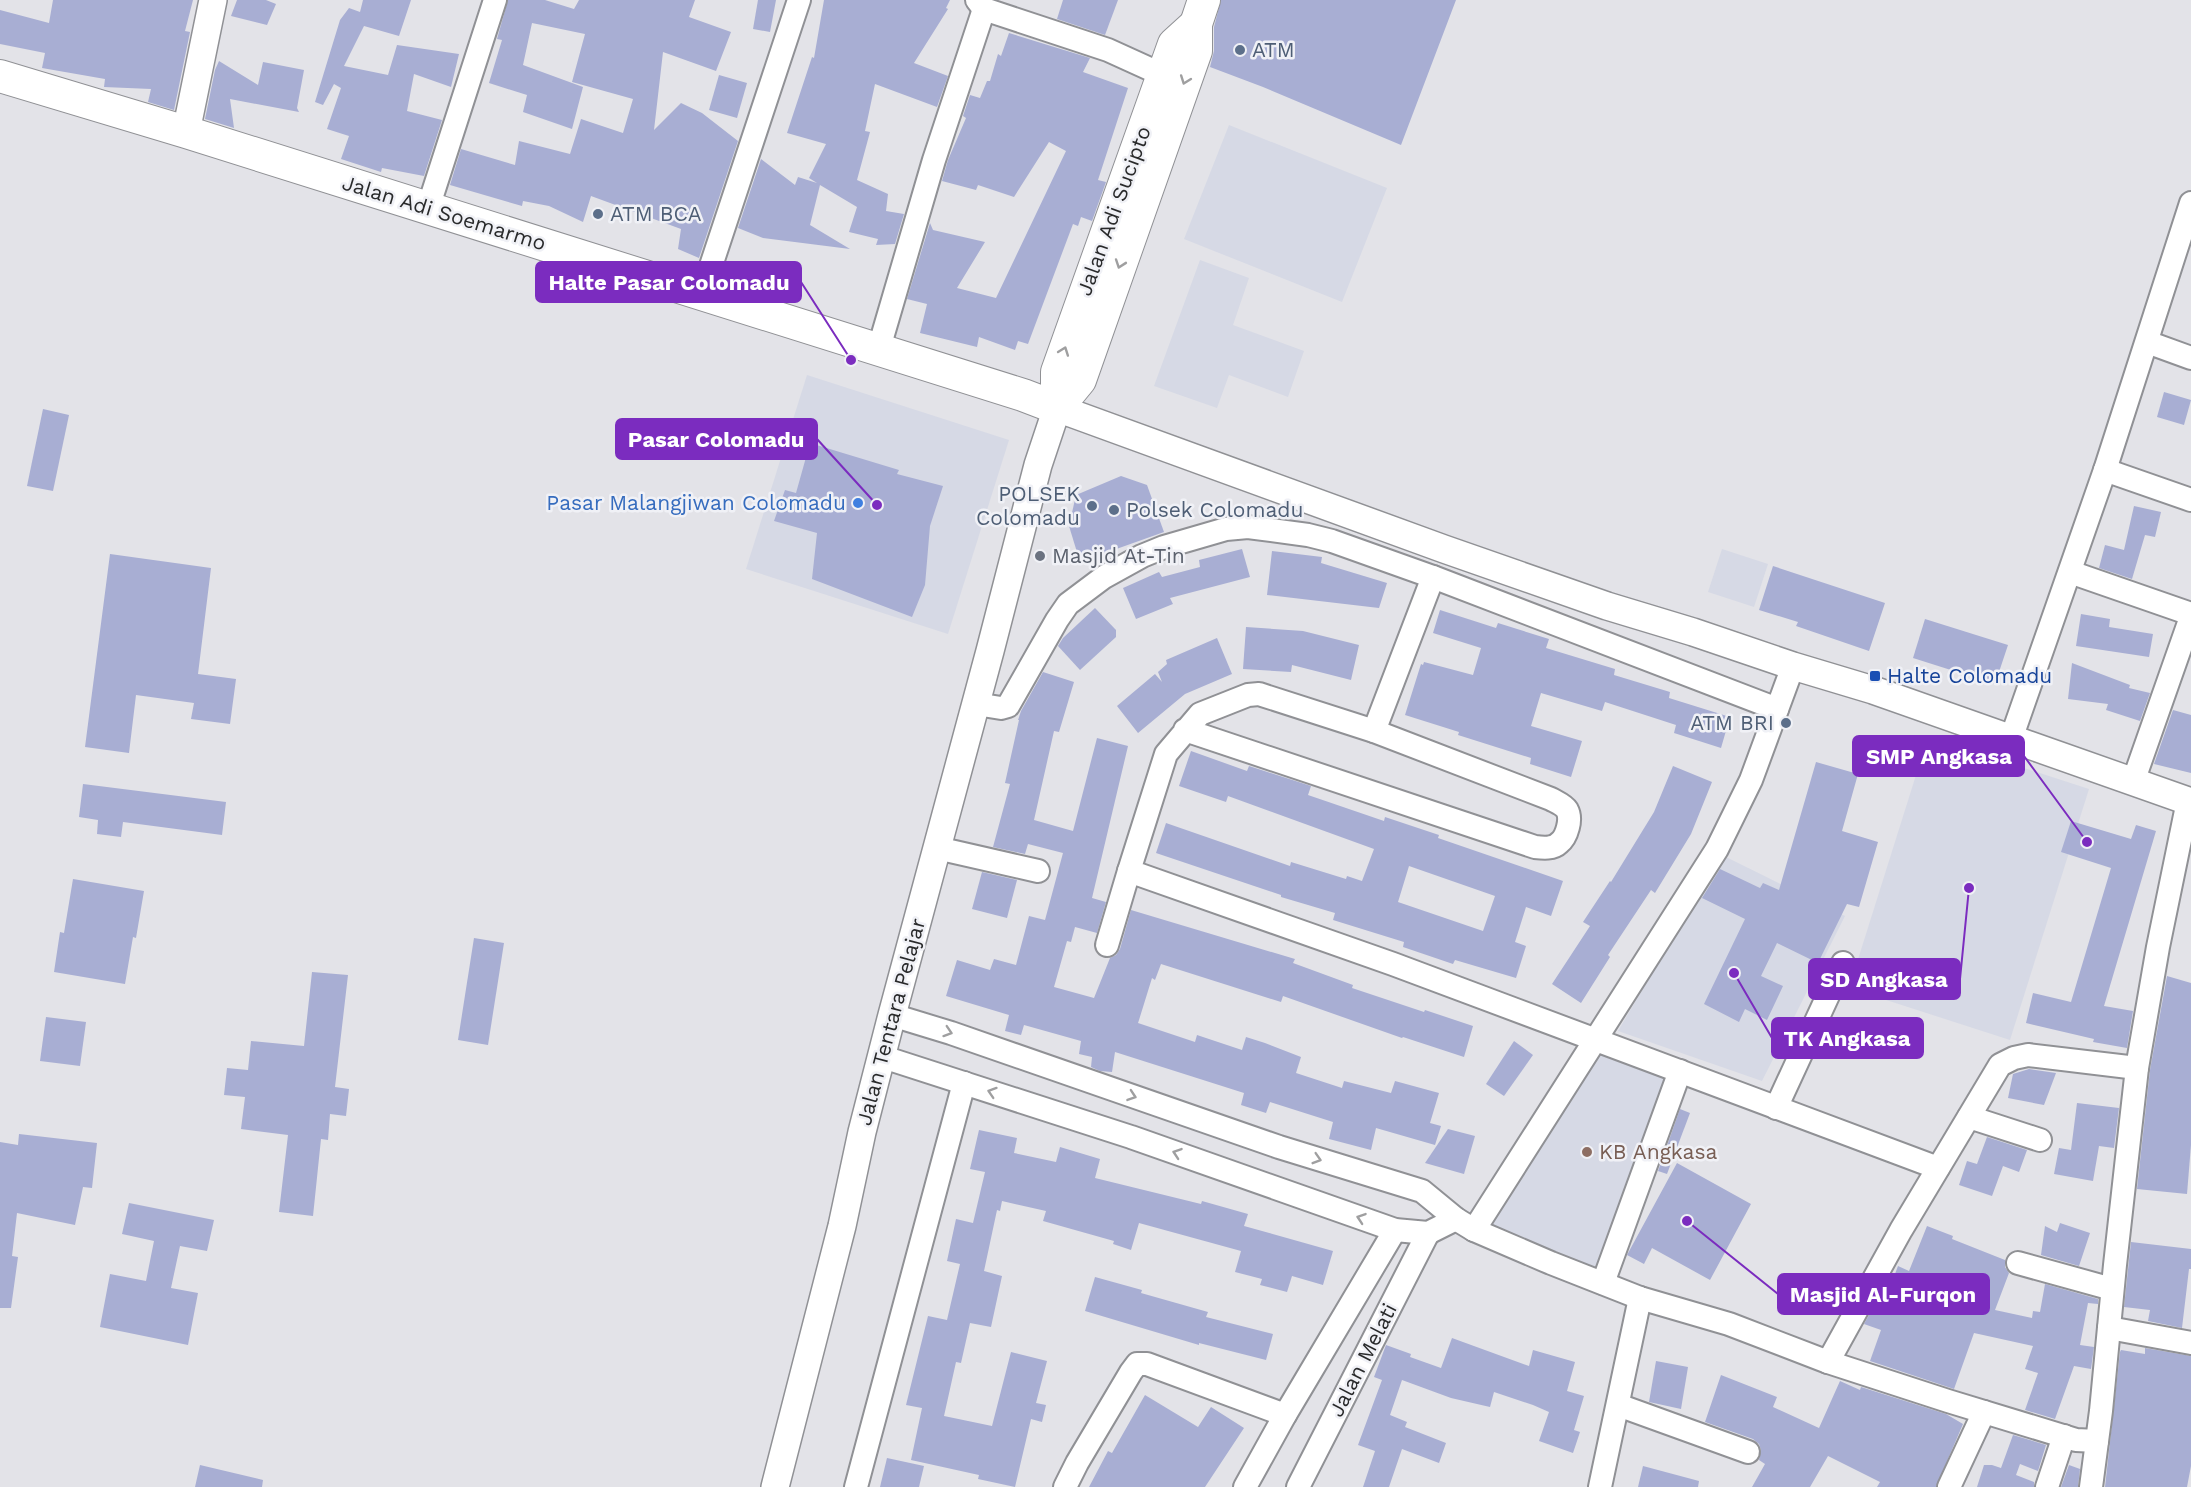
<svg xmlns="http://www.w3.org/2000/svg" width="2191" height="1487" font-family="'Work Sans',sans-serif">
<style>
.built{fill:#d6d9e5}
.building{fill:#a8aed3;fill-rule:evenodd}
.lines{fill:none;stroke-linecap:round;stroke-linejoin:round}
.minor-casing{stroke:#909195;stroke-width:26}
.major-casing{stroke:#909195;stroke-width:30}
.highway-casing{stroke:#909195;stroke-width:34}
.minor{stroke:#fff;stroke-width:22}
.major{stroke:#fff;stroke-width:27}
.highway{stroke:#fff;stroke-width:32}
.oneway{stroke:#9f9fa0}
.service-dot{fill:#5c6f8a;stroke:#f0f1f6;stroke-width:2}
.shop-dot{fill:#3f7fe0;stroke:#f0f1f6;stroke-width:2}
.worship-dot{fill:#6b7280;stroke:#f0f1f6;stroke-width:2}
.transit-dot{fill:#1a4fb4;stroke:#f0f1f6;stroke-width:2}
.education-dot{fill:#8d6e63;stroke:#f0f1f6;stroke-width:2}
.labels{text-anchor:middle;stroke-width:5;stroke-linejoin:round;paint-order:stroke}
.service-label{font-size:21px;fill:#4e5e75;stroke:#f0f1f6;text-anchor:start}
.street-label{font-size:21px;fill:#292a2b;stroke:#f0f1f6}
.shop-label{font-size:21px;fill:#366cbe;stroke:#f0f1f6;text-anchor:end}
.worship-label{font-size:21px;fill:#5b616d;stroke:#f0f1f6;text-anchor:start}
.transit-label{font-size:21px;fill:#164399;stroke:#f0f1f6;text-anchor:start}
.education-label{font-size:21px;fill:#785e54;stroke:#f0f1f6;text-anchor:start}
.leader{fill:none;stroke:#7b2cbf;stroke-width:2}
.callout-dot{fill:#7b2cbf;stroke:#f0f1f6;stroke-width:2}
.callout{fill:#7b2cbf;stroke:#7b2cbf;stroke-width:2}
.callout-label{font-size:22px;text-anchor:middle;font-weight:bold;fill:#fff}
</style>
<rect width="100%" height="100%" fill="#e3e3e8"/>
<g class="built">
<polygon points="1229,125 1387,188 1342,302 1184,239"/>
<polygon points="1200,260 1249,278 1233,325 1304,351 1288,397 1229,375 1217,408 1154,386"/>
<polygon points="807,375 1009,440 948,634 746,569"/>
<polygon points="1722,549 1768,564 1754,607 1708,592"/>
<polygon points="1928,737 2089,789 2010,1040 1849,988"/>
<polygon points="1722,855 1845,916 1762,1081 1618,1031"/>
<polygon points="1596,1048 1672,1074 1600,1274 1482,1230"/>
</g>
<g class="building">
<polygon points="53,0 193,0 185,31 190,32 174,110 148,102 151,89 104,87 105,79 42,68 45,53 0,44 0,10 49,23"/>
<polygon points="237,0 266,0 276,4 267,25 231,16"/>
<polygon points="363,0 411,0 399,36 364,26 344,66 388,75 397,45 459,54 451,87 414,74 407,111 442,120 424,176 382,168 381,172 341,159 349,136 327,129 341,88 334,84 323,105 315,102 340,20 349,8 360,12"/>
<polygon points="508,0 545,0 574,9 579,0 695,0 689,17 731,32 716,71 663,52 654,130 681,103 702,113 738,141 699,258 678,249 681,229 591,196 583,222 549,206 523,201 522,206 450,185 461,149 515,165 519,141 570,154 581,119 623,133 633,99 572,82 585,34 532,23 523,65 583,87 572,129 523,112 527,95 489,83 502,40 497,39"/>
<polygon points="758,0 776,0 770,32 753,29"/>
<polygon points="824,0 950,0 946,8 948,9 914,63 948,76 937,107 875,84 865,131 870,132 857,180 888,194 886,211 904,214 895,244 876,245 878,239 849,232 857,207 820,185 810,225 850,249 763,238 738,228 761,159 795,185 798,177 817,183 809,178 826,144 787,133 812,57 814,58"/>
<polygon points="1063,0 1118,0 1105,35 1057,19"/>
<polygon points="1221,0 1456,0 1401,145 1263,87 1210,67 1214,51 1214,27"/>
<polygon points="1009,33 1090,58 1083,72 1128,88 1098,180 1106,182 1092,221 1081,217 1078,226 1073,224 1028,344 1018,341 1015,350 979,337 977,347 920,333 927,304 907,299 930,223 933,230 985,242 957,288 996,298 1066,151 1049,142 1014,197 978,185 976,190 942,181 948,160 966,118 963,116 970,95 980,98 987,81 990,81 998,54 1001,56"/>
<polygon points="219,61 258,85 263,62 304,70 297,108 299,112 230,99 234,128 205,119 215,70"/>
<polygon points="719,75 747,83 737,118 709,110"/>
<polygon points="2164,392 2191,400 2184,425 2157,417"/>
<polygon points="43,409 69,415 53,491 27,486"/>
<polygon points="810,443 899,470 897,474 943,486 930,526 925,585 912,617 812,579 817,533 774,521 785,490 796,493"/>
<polygon points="1121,476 1147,485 1164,532 1080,562 1069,526 1076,495"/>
<polygon points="2134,506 2161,512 2155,537 2145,535 2132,579 2099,568 2105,545 2124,550"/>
<polygon points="1242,549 1250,577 1170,598 1173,604 1136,619 1123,588 1159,572 1162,577 1200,567 1199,560"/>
<polygon points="1272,551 1322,557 1321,563 1387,583 1379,608 1267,595"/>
<polygon points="110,554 211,568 198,674 236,679 230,724 191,719 194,703 136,695 129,753 85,747"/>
<polygon points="1773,566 1885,603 1869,651 1796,626 1798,622 1759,610"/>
<polygon points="1095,608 1116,630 1116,637 1080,670 1058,646 1063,638"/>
<polygon points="1440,610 1496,628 1498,623 1549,639 1546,648 1615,669 1614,675 1670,692 1669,698 1730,717 1721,748 1674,733 1676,725 1605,702 1602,711 1541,693 1531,726 1582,741 1571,777 1530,764 1531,758 1458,735 1459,732 1405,715 1421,664 1423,665 1424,662 1473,675 1481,648 1433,633"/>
<polygon points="2081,614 2110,619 2109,627 2153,634 2149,657 2076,646"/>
<polygon points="1925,619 2008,645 1995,684 1913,658"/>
<polygon points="1246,627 1303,631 1359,645 1351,680 1292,665 1291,672 1243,669"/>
<polygon points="1217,638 1232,674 1185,694 1138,733 1117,706 1155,674 1162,682 1158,672 1167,664 1166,660"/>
<polygon points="2072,663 2130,685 2129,688 2150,693 2140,721 2106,710 2108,704 2068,699"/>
<polygon points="1043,672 1074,682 1059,732 1054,731 1034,820 1073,831 1097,738 1128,746 1092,898 1106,902 1097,933 1075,927 1071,942 1067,941 1054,987 1094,998 1110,958 1116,955 1120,949 1131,910 1295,959 1293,963 1353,985 1352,988 1424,1012 1425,1010 1473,1026 1464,1057 1403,1037 1402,1038 1283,996 1281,1002 1161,964 1155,980 1152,978 1139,1020 1138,1023 1195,1042 1197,1035 1242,1050 1246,1037 1265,1043 1301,1057 1296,1073 1342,1088 1344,1081 1391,1093 1395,1081 1439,1093 1430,1123 1441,1126 1435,1145 1376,1128 1371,1150 1329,1139 1333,1122 1270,1102 1266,1113 1241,1105 1244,1093 1115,1052 1112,1072 1100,1071 1091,1067 1092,1057 1079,1054 1081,1041 1024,1025 1021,1035 1005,1031 1009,1015 946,996 957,960 990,970 994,959 1016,965 1029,916 1045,920 1063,853 1028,844 1025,854 993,847 1010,784 1005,783 1019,720 1018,720 1021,711"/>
<polygon points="2173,710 2191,715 2191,773 2154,764"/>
<path d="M1191,751L1247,771L1249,766L1311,786L1308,795L1384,821L1385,817L1439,835L1438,838L1563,881L1551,916L1526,907L1515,942L1526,946L1516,978L1455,960L1453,964L1403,947L1404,942L1333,920L1335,913L1281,897V895L1156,853L1166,823L1290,866L1291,862L1346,879L1347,876L1362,881L1374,849L1228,796L1226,802L1179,786ZM1409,866L1495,896L1483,931L1398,902Z"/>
<polygon points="1816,762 1858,774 1842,831 1878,842 1859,907 1847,904 1818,963 1777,943 1761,976 1783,986 1767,1020 1745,1009 1739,1022 1704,1004 1745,919 1702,898 1720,869 1760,888 1763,883 1779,890"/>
<polygon points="1673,766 1712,782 1691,834 1655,893 1651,890 1608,955 1610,957 1581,1003 1552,984 1590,926 1583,922 1610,881 1611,882 1654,812"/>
<polygon points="83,784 226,802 222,835 123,822 121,837 97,834 98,820 79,817"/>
<polygon points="2071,821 2131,839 2136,825 2156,831 2104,1006 2133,1011 2127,1048 2093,1042 2094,1039 2026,1023 2033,993 2071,1002 2111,868 2061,852"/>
<polygon points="982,872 1017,880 1007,918 972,909"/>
<polygon points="73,879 144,891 136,938 133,937 125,984 54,972 60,932 64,933"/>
<polygon points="474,938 504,943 488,1045 458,1040"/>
<polygon points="312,972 348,975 335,1087 349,1089 346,1116 330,1114 328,1140 321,1139 313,1216 279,1212 288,1135 241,1129 245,1097 224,1095 227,1068 248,1070 251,1041 304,1046"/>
<polygon points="2167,976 2191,983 2191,1145 2187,1194 2137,1189 2150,1070"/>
<polygon points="46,1017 86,1022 80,1066 40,1061"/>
<polygon points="1514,1041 1533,1055 1504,1096 1486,1084"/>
<polygon points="2029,1069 2056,1073 2044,1105 2008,1098 2013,1074"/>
<polygon points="2077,1103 2119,1108 2114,1148 2099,1146 2093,1181 2054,1174 2059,1148 2071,1150"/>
<polygon points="1680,1109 1690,1113 1667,1174 1658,1171"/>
<polygon points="1448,1129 1475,1136 1464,1174 1425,1163"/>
<polygon points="979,1130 1017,1138 1014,1153 1056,1162 1060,1147 1100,1159 1095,1178 1201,1204 1202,1201 1248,1214 1244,1226 1333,1251 1323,1285 1292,1276 1287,1292 1260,1285 1262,1279 1235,1272 1241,1251 1139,1223 1131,1250 1113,1244 1114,1241 1043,1221 1046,1211 1002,1201 1000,1211 997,1210 984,1271 1002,1276 991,1327 970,1323 961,1363 956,1362 944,1416 992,1426 1011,1352 1047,1361 1036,1403 1046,1405 1042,1422 1031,1419 1015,1487 978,1479 979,1475 911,1460 922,1408 906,1405 928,1316 947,1320 960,1264 947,1261 956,1219 973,1223 985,1172 970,1169"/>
<polygon points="19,1134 97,1143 92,1188 83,1187 75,1225 17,1213 12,1256 18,1257 11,1308 0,1308 0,1142 18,1145"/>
<polygon points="1987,1137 2027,1150 2019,1172 2003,1166 1992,1196 1959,1185 1967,1161 1977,1164"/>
<polygon points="1677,1163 1751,1204 1710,1280 1652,1248 1644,1264 1627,1255"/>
<polygon points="129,1203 214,1220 207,1251 180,1246 171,1288 198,1293 188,1345 100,1327 110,1274 146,1281 154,1241 122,1234"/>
<polygon points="2060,1223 2090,1233 2079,1266 2041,1255 2045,1226 2057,1232"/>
<polygon points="1927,1226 1953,1236 1952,1239 2005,1260 2005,1267 2009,1273 1995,1310 2032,1318 2033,1311 2040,1312 2045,1284 2098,1299 2098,1304 2088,1303 2080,1345 2094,1347 2091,1369 2074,1366 2055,1419 2025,1410 2038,1373 2025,1369 2033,1346 1974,1333 1954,1389 1870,1361 1881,1330 1864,1324 1879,1297 1885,1300 1898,1266 1909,1271"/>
<polygon points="2131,1242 2191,1249 2191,1269 2189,1269 2182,1328 2148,1321 2150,1310 2124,1307"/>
<polygon points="1095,1277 1142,1290 1141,1293 1208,1312 1206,1317 1273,1334 1266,1360 1199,1343 1199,1345 1085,1311"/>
<polygon points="1452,1338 1529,1366 1533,1350 1575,1362 1567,1391 1584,1396 1574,1430 1580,1432 1573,1453 1539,1441 1549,1412 1533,1405 1494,1392 1490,1407 1451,1398 1402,1380 1390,1415 1407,1422 1405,1427 1446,1443 1439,1463 1402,1449 1389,1487 1363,1487 1375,1451 1358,1445 1382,1380 1374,1377 1386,1345 1411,1354 1410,1357 1441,1368"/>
<polygon points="2145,1348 2191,1356 2191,1466 2187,1487 2105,1487 2120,1352 2121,1350 2145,1354"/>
<polygon points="1656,1361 1688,1367 1681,1409 1649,1402"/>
<polygon points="1721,1375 1777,1397 1773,1407 1819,1428 1840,1381 1860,1390 1861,1387 1946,1414 1963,1424 1936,1487 1877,1487 1880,1482 1828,1456 1810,1487 1752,1487 1765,1464 1759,1460 1761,1450 1759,1444 1753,1439 1705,1422"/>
<polygon points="1145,1395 1198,1427 1211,1407 1244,1428 1205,1487 1089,1487 1108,1451 1112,1453"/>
<polygon points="2013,1435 2046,1445 2038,1471 2020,1464 2016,1475 2034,1482 2034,1487 1977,1487 1984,1465 1992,1465 2001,1468"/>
<polygon points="887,1458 924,1466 919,1487 880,1487"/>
<polygon points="200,1465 263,1480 262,1487 195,1487"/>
<polygon points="2069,1465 2080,1469 2078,1487 2061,1487"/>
<polygon points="1643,1466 1699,1481 1698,1487 1638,1487"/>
</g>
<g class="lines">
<g class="minor-casing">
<g id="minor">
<polyline points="977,0 984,9 1108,50 1163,75"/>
<polyline points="428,208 495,0"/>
<polyline points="702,293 799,0"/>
<polyline points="2147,342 2191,358"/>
<polyline points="879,348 934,160 984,9"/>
<polyline points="2105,470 2191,500"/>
<polyline points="2070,572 2191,614"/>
<polyline points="976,704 1001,708 1008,706 1057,620 1068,604 1104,577 1142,556 1164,547 1226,529 1248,527 1308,535 1332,541 1433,577 1777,709"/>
<path d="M1185,730L1535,847C1543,848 1553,849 1559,843C1567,837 1572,819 1567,810C1564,805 1556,802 1551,799L1374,731L1259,694L1248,695L1200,714L1166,754L1129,871L1393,964L1938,1168"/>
<polyline points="1374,731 1433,577"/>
<polyline points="2011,739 2105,470 2191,203"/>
<polyline points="2133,782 2191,617"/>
<polyline points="937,848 1038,871"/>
<polyline points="1107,945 1129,871"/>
<polyline points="892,1015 951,1033 1279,1147 1422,1191 1456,1219 1474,1230 1551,1263 1640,1298 1729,1324 1828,1362 1948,1401 2076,1440 2097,1441"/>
<polyline points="883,1057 1131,1137 1395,1230 1428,1233 1456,1219"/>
<polyline points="1776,1108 1843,963"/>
<polyline points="1969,1117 2040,1140"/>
<polyline points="1474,1230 1717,849 1751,780 1793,666"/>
<polyline points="2018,1263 2112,1289"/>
<polyline points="1603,1283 1680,1071"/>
<polyline points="2109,1328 2191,1343"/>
<polyline points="1828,1362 1901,1230 2000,1065 2014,1058 2028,1055 2137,1068"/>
<polyline points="1618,1405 1748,1452"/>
<polyline points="856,1487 964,1083"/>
<polyline points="1065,1487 1077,1463 1131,1372 1137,1364 1147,1364 1285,1415"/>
<polyline points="1245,1487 1285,1415 1395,1230"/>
<polyline points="1298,1487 1428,1233"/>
<polyline points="1600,1487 1640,1298"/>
<polyline points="1949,1487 1984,1412"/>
<polyline points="2047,1487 2064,1436"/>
<polyline points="2091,1487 2101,1411 2115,1265 2137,1068 2158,947 2188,801"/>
</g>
</g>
<g class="major-casing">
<g id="major">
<polyline points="186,132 213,0"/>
<polyline points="775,1487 842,1226 862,1132 892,1015 990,651 1038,465 1057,408 1444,549 1607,606 1693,632 1793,666 1873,690 2191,802"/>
</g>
</g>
<g class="highway-casing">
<g id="highway">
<polyline points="0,76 186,132 1023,395 1057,408"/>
<polyline points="1057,408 1080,380 1196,51 1196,24 1204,0"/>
<polyline points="1057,408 1057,372 1174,44 1196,24"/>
</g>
</g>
<use href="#minor" class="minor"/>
<use href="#major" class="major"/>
<use href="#highway" class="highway"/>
</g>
<defs><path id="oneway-chevron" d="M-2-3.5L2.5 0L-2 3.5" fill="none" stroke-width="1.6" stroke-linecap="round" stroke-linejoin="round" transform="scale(1.5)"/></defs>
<g class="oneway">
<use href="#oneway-chevron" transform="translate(1185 80) rotate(110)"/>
<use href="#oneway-chevron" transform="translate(1120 264) rotate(109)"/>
<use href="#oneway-chevron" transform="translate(1064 351) rotate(-70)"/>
<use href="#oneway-chevron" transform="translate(948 1032) rotate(18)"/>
<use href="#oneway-chevron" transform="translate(992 1092) rotate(-162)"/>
<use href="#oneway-chevron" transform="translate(1132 1096) rotate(19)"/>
<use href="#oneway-chevron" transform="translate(1177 1153) rotate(-161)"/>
<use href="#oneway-chevron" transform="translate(1317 1159) rotate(17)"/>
<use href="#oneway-chevron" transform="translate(1361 1218) rotate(-161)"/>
</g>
<g class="service-dot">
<circle cx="1240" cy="50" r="6"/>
<circle cx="598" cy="214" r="6"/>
<circle cx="1092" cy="506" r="6"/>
<circle cx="1114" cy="510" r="6"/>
<circle cx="1786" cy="723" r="6"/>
</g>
<circle class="shop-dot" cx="858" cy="503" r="6"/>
<circle class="worship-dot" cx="1040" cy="556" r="6"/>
<rect class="transit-dot" x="1869" y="670" width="12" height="12" rx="3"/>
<circle class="education-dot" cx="1587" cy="1152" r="6"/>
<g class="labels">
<g class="service-label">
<text x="1252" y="57">ATM</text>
<text x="610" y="221">ATM BCA</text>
<text x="1080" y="501" text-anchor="end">POLSEK<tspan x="1080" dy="24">Colomadu</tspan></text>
<text x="1126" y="517">Polsek Colomadu</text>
<text x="1774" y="730" text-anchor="end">ATM BRI</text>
</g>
<g class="street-label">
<text transform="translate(1114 211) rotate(-70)" y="7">Jalan Adi Sucipto</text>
<text transform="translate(444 213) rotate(17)" y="7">Jalan Adi Soemarmo</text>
<text transform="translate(891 1022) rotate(-75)" y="7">Jalan Tentara Pelajar</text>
<text transform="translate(1363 1360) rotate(-63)" y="7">Jalan Melati</text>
</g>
<g class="shop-label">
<text x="846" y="510">Pasar Malangjiwan Colomadu</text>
</g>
<g class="worship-label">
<text x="1052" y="563">Masjid At-Tin</text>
</g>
<g class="transit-label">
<text x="1887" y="683">Halte Colomadu</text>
</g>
<g class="education-label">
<text x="1599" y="1159">KB Angkasa</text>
</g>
</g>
<path class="leader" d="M851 360L801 282M877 505L817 439M2087 842L2024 756M1969 888L1960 979M1734 973L1772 1038M1687 1221L1778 1294"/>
<g class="callout-dot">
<circle cx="851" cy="360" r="6"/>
<circle cx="877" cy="505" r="6"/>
<circle cx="2087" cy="842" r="6"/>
<circle cx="1969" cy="888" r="6"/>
<circle cx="1734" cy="973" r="6"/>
<circle cx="1687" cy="1221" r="6"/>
</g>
<g class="callout">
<rect x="536" y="262" width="265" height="40" rx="6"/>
<rect x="616" y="419" width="201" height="40" rx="6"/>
<rect x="1853" y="736" width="171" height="40" rx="6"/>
<rect x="1809" y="959" width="151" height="40" rx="6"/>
<rect x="1772" y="1018" width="151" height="40" rx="6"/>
<rect x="1778" y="1274" width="211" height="40" rx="6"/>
</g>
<g class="callout-label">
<text x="669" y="290">Halte Pasar Colomadu</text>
<text x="716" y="447">Pasar Colomadu</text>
<text x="1939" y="764">SMP Angkasa</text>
<text x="1884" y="987">SD Angkasa</text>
<text x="1847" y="1046">TK Angkasa</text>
<text x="1883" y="1302">Masjid Al-Furqon</text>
</g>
</svg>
